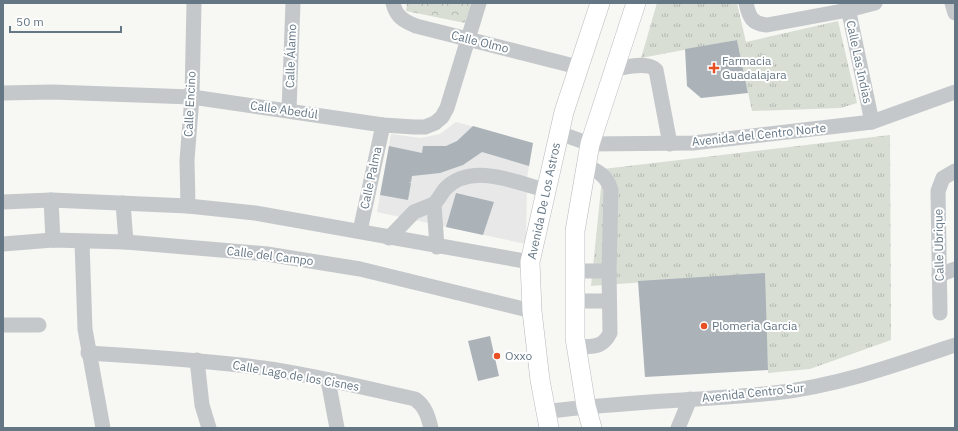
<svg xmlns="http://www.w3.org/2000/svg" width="958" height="431" font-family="'IBM Plex Sans',sans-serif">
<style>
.built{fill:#e7e8e7}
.grass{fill:url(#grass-tufts)}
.park{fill:url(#park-crowns)}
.building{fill:#abb3b9}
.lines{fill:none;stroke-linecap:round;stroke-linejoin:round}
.major-casing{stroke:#b7bbbf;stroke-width:20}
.minor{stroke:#c4c8cb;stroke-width:15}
.major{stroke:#fff;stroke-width:19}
.poi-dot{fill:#e84f22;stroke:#fff;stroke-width:1.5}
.labels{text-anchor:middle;stroke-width:4;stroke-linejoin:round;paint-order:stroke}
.street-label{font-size:12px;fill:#657785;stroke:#fff}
.poi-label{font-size:12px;fill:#657785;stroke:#fff;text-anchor:start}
</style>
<defs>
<pattern id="grass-tufts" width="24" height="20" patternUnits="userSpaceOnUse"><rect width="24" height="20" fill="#d8ded4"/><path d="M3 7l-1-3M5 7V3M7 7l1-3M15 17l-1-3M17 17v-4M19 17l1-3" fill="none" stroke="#b3b9b2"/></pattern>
<pattern id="park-crowns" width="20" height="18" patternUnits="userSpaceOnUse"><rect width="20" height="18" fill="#d8ded4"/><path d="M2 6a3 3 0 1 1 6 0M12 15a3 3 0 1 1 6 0" fill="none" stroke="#b3b9b2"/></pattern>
</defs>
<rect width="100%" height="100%" fill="#f7f7f3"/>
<polygon class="built" points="456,122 533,143 527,178 526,244 377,212 391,134 421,138 440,134"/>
<g class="grass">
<polygon points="657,3 737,3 746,42 838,21 857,103 841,108 752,111 737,40 641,58"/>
<polygon points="890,135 891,340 810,369 768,373 764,273 591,286 603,169"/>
</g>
<polygon class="park" points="407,3 471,3 465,23 406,11"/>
<g class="building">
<polygon points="737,40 748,93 701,98 687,86 685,49"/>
<polygon points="473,126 533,143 529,166 482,152 463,165 440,173 412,176 411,182 409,183 411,183 408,200 380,195 389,146 422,153 423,146 446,146 457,141"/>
<polygon points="456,193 494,202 483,235 446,227"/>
<polygon points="765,273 768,370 645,377 638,281"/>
<polygon points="490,336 499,376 478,381 468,341"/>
</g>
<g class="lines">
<g class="major-casing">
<g id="major">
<polyline points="549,428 540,380 532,311 530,262 564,112 600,3"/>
<polyline points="592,428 586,406 575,338 575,231 590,144 636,3"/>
</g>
</g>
<g class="minor">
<path d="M393,3C396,17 404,21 416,26L578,67"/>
<path d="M746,3C749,17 752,24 767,25L848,10L875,3"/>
<polyline points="847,3 872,122"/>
<polyline points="952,3 955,13"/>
<path d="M615,69C627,67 647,61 656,70L670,144"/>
<polyline points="3,93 53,92 192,97 383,125 414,127 425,127 435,123 442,117 447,108 479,3"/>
<polyline points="289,110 293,3"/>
<polyline points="559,133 590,144 693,143 872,122 955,92"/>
<polyline points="51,200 53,240"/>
<polyline points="3,202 51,200 188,206 255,213 530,262"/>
<polyline points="123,203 126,242"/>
<polyline points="188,206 187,160 192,97 194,3"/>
<polyline points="360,231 383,125"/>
<polyline points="389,238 414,212 434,204"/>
<polyline points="82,242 85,329 103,428"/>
<polyline points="3,244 53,240 126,242 267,254 360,269 532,311"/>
<path d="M437,247L434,204C438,200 441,194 445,189C471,162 515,182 545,190"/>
<polyline points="575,271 609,271"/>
<polyline points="939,275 955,269"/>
<polyline points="575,301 609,301"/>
<polyline points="940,313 938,191 943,178 955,171"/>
<polyline points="3,325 39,325"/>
<path d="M577,347C592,346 602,349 610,333L609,271L611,190C607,176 599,172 587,166"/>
<path d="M88,353C147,357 205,360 263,368C314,375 365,388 415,399C425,406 428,416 431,428"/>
<polyline points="197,360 202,405 209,428"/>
<polyline points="328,380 337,428"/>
<path d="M545,412C621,401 698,401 774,393C837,386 896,365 955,345"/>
<polyline points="678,428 690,399"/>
</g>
<use href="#major" class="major"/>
</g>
<g class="poi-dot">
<path d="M712 62h4v4h4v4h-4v4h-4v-4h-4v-4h4z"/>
<circle cx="704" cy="326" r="4"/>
<circle cx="497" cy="356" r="4"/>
</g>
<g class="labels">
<g class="street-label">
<text transform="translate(480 42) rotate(14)" y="4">Calle Olmo</text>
<text transform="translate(291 56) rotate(-88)" y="4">Calle Álamo</text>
<text transform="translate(859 62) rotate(78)" y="4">Calle Las Indias</text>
<text transform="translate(190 104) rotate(-87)" y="4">Calle Encino</text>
<text transform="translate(284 110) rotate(8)" y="4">Calle Abedúl</text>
<text transform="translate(759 135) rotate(-6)" y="4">Avenida del Centro Norte</text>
<text transform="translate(371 178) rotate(-78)" y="4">Calle Palma</text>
<text transform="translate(544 201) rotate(-78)" y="4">Avenida De Los Astros</text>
<text transform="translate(939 245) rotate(-91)" y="4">Calle Ubrique</text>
<text transform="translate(270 256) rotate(7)" y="4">Calle del Campo</text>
<text transform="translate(296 376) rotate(10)" y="4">Calle Lago de los Cisnes</text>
<text transform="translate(753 393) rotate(-6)" y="4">Avenida Centro Sur</text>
</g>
<g class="poi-label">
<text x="722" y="65">Farmacia<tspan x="722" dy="14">Guadalajara</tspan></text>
<text x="712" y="330">Plomeria Garcia</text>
<text x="505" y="360">Oxxo</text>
</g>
</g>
<rect width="958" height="431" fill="none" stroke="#657785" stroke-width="8"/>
<path d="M10 26v6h111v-6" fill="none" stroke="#657785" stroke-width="2"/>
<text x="16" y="26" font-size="12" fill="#657785" stroke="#ffffff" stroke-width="3" paint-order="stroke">50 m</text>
</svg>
